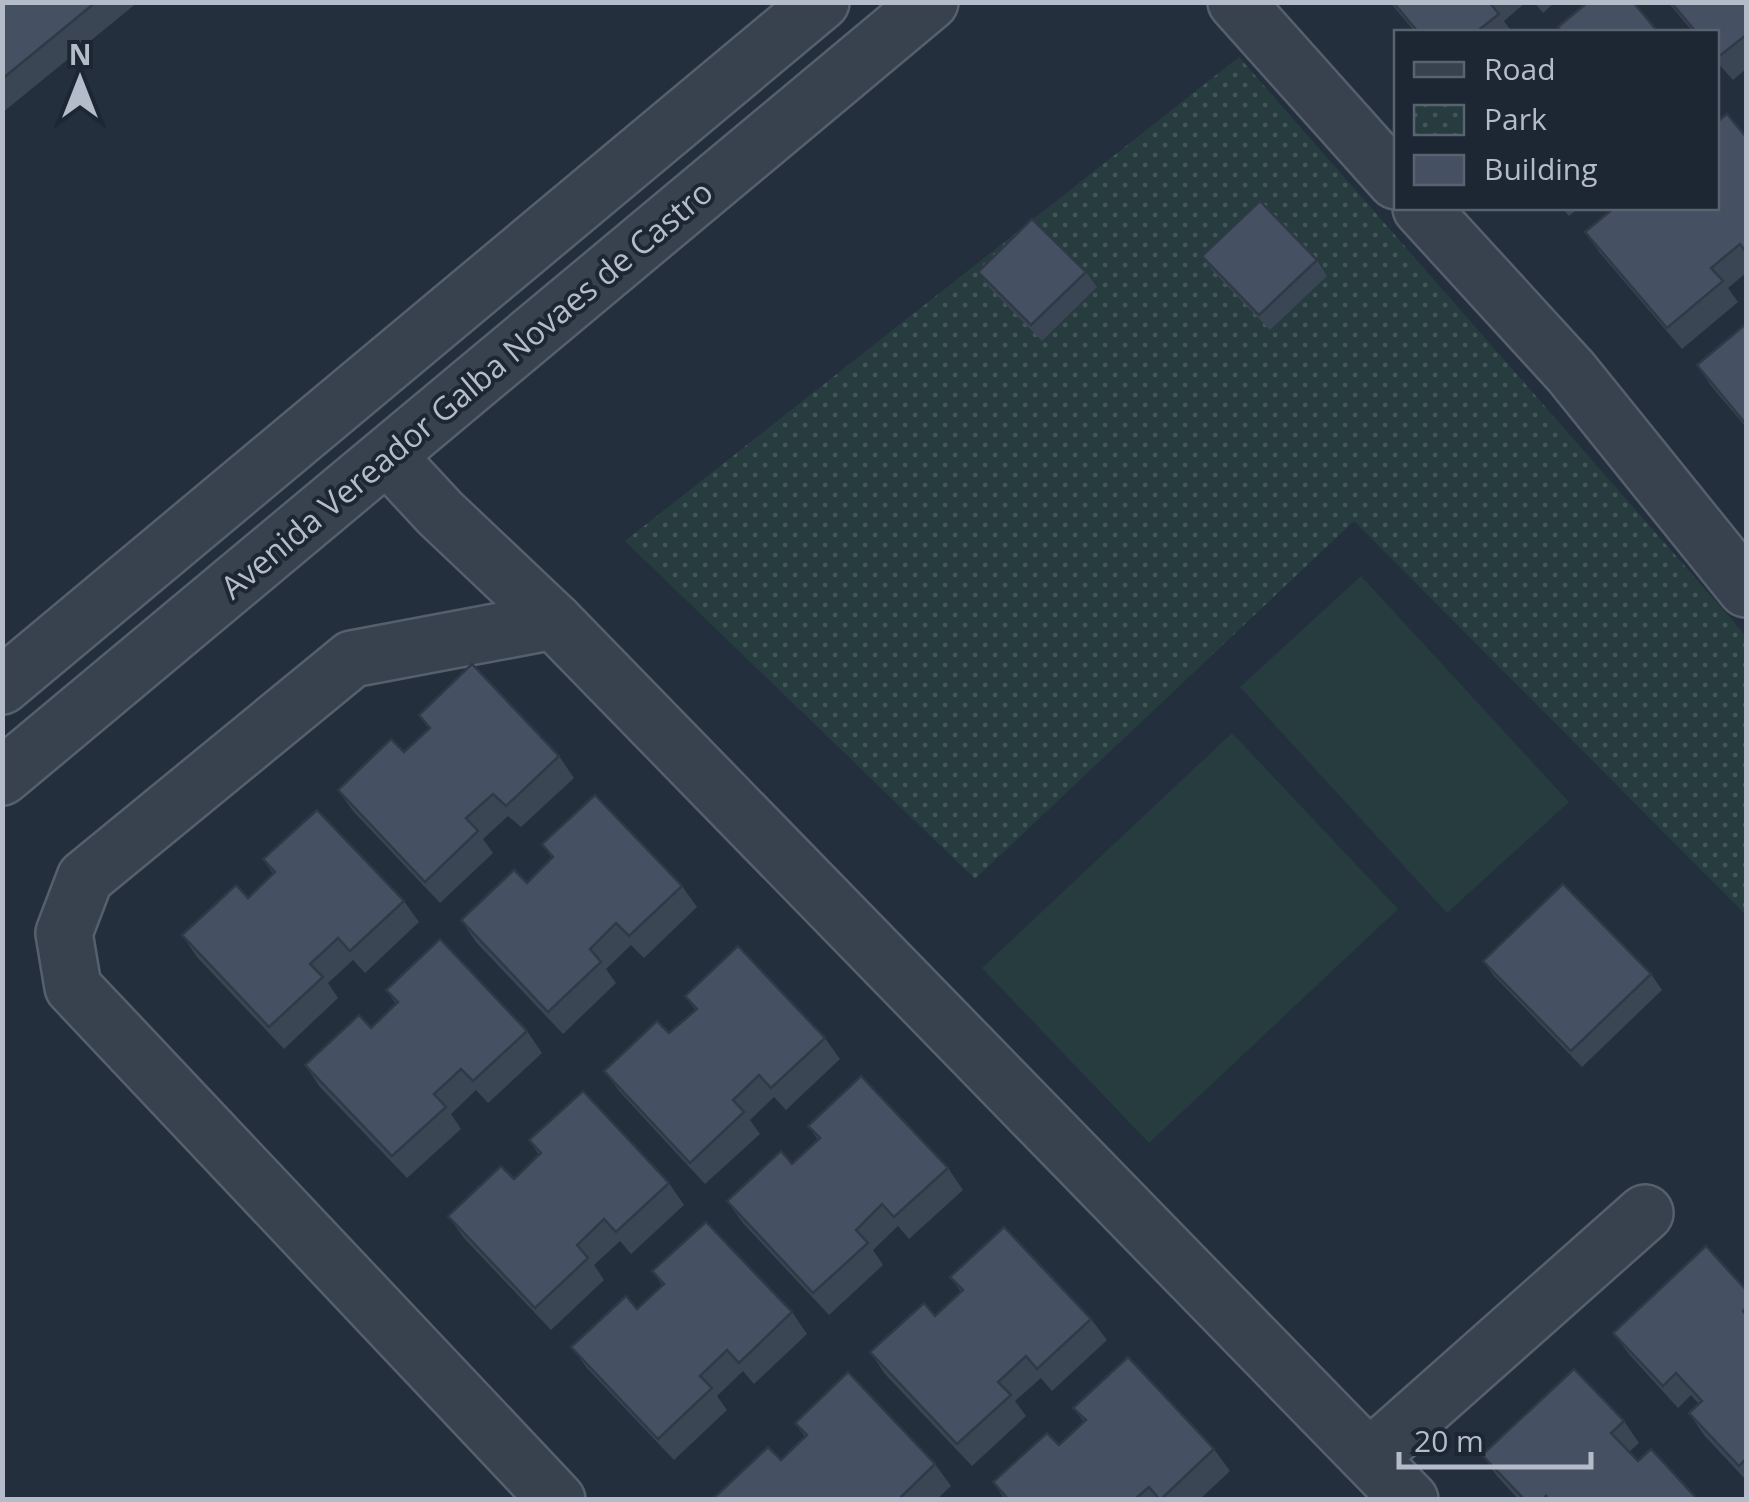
<svg xmlns="http://www.w3.org/2000/svg" width="1749" height="1502" font-family="'Open Sans',sans-serif">
<style>
.park{fill:url(#park-dots)}
.garden{fill:#263c3f}
.lines{fill:none;stroke-linecap:round;stroke-linejoin:round}
.minor-casing{stroke:#565f6c;stroke-width:60}
.minor{stroke:#38414e;stroke-width:55}
.wall{fill:#3b4654}
.building{fill:#455162;stroke:#303945;stroke-width:2.5}
.labels{text-anchor:middle;stroke-width:8;stroke-linejoin:round;paint-order:stroke}
.street-label{font-size:32px;fill:#b4bcc9;stroke:#1d2633}
</style>
<defs>
<pattern id="park-dots" width="8" height="8" patternUnits="userSpaceOnUse" patternTransform="scale(2.5)"><rect width="8" height="8" fill="#263c3f"/><path d="M2 2h.1M6 6h.1" fill="none" stroke="#435659" stroke-width="1.8" stroke-linecap="round"/></pattern>
</defs>
<rect width="100%" height="100%" fill="#242f3e"/>
<polygon class="park" points="1239,57 1746,636 1746,915 1354,521 975,879 625,541"/>
<g class="garden">
<polygon points="1361,576 1569,802 1447,913 1240,687"/>
<polygon points="1232,733 1398,909 1149,1143 982,968"/>
</g>
<g class="lines">
<g class="minor-casing">
<g id="minor">
<polyline points="1236,2 1396,181"/>
<polyline points="1421,208 1571,372 1746,589"/>
<polyline points="388,457 440,513 554,621 1410,1500"/>
<polyline points="554,621 352,659 85,878 64,933 73,987 557,1500"/>
<polyline points="2,686 821,2"/>
<polyline points="2,777 930,2"/>
<polyline points="1370,1457 1645,1213"/>
</g>
</g>
<use href="#minor" class="minor"/>
</g>
<g class="wall">
<polygon points="2,2 138,2 2,113"/>
<polygon points="1390,2 1526,2 1504,21 1512,32 1415,32"/>
<polygon points="1534,2 1555,2 1543,13"/>
<polygon points="1668,2 1746,2 1746,69 1733,80 1716,61 1716,32 1693,32"/>
<polygon points="1746,137 1746,273 1728,288 1738,302 1682,349 1600,253 1585,232 1716,208"/>
<polygon points="1562,208 1579,208 1569,216"/>
<polygon points="1202,256 1317,260 1327,276 1270,330 1213,271"/>
<polygon points="978,272 1086,272 1097,287 1042,341 989,287"/>
<polygon points="1746,324 1746,427 1712,387 1697,365"/>
<polygon points="419,715 559,756 574,778 521,827 508,816 483,839 493,853 440,903 353,811 338,790 404,752 429,729"/>
<polygon points="542,844 682,886 697,907 644,958 631,945 606,969 616,983 563,1034 476,942 461,920 527,883 552,858"/>
<polygon points="263,859 404,901 419,922 365,973 353,960 328,983 338,998 284,1049 197,957 182,935 248,898 273,874"/>
<polygon points="1483,961 1651,974 1662,990 1582,1067 1494,976"/>
<polygon points="386,990 527,1031 542,1053 488,1103 476,1090 451,1114 461,1129 407,1178 320,1087 305,1065 371,1028 396,1004"/>
<polygon points="685,996 825,1038 840,1059 786,1110 774,1097 750,1120 760,1134 705,1184 620,1092 604,1071 669,1033 695,1010"/>
<polygon points="808,1126 948,1168 963,1190 909,1239 898,1226 873,1250 883,1265 829,1315 743,1223 727,1201 792,1164 818,1140"/>
<polygon points="529,1140 669,1183 684,1205 631,1254 620,1241 594,1265 604,1280 551,1330 464,1238 448,1216 514,1179 539,1155"/>
<polygon points="652,1271 792,1312 807,1334 754,1384 743,1371 717,1396 727,1410 674,1460 587,1368 571,1347 637,1309 662,1285"/>
<polygon points="950,1277 1091,1319 1107,1340 1052,1391 1041,1378 1015,1401 1026,1416 972,1466 885,1374 870,1352 935,1316 961,1292"/>
<polygon points="1746,1290 1746,1480 1704,1435 1689,1413 1699,1404 1691,1395 1678,1408 1629,1354 1613,1333"/>
<polygon points="1073,1408 1214,1449 1230,1471 1199,1500 1005,1500 993,1482 1059,1445 1084,1422"/>
<polygon points="1624,1421 1639,1443 1629,1452 1638,1461 1698,1500 1519,1500 1497,1476 1482,1455"/>
<polygon points="795,1423 935,1464 951,1486 936,1500 716,1500 781,1460 805,1437"/>
</g>
<g class="building">
<polygon points="2,2 96,2 2,79"/>
<polygon points="1393,2 1489,2 1499,14 1476,32 1418,32"/>
<polygon points="1588,2 1633,2 1658,32 1562,32 1558,27"/>
<polygon points="1671,2 1746,2 1746,35 1717,58 1716,32 1696,32"/>
<polygon points="1727,114 1746,137 1746,252 1740,244 1711,268 1723,281 1667,328 1585,232 1614,208 1716,208 1716,123"/>
<polygon points="1260,201 1317,260 1259,315 1202,256"/>
<polygon points="1032,219 1086,272 1031,325 978,272"/>
<polygon points="1746,324 1746,424 1697,365"/>
<polygon points="472,664 559,756 506,806 493,794 466,818 478,831 425,882 338,790 391,739 404,752 430,728 419,715"/>
<polygon points="595,795 682,886 629,936 616,923 590,949 601,962 548,1012 461,920 514,870 527,883 553,857 542,844"/>
<polygon points="317,810 404,901 350,951 338,938 310,964 323,977 269,1027 182,935 236,885 248,898 275,872 263,859"/>
<polygon points="1563,884 1651,974 1571,1051 1483,961"/>
<polygon points="440,939 527,1031 473,1081 461,1069 434,1094 446,1107 392,1156 305,1065 359,1015 371,1028 398,1002 386,990"/>
<polygon points="738,946 825,1038 771,1088 759,1075 733,1100 744,1112 690,1163 604,1071 657,1021 669,1033 697,1009 685,996"/>
<polygon points="861,1076 948,1168 894,1217 882,1204 856,1230 868,1243 813,1293 727,1201 781,1151 792,1164 820,1138 808,1126"/>
<polygon points="583,1091 669,1183 616,1232 604,1219 577,1245 588,1258 535,1308 448,1216 501,1166 514,1179 541,1153 529,1140"/>
<polygon points="706,1222 792,1312 739,1363 727,1350 700,1376 712,1388 658,1439 571,1347 626,1296 637,1309 664,1284 652,1271"/>
<polygon points="1004,1227 1091,1319 1037,1369 1026,1356 998,1382 1011,1395 957,1444 870,1352 924,1303 935,1316 963,1290 950,1277"/>
<polygon points="1706,1246 1746,1290 1746,1308 1743,1311 1746,1315 1746,1459 1739,1466 1689,1413 1702,1401 1676,1373 1663,1386 1613,1333"/>
<polygon points="1128,1357 1214,1449 1160,1500 1149,1487 1134,1500 1009,1500 993,1482 1047,1433 1059,1445 1086,1420 1073,1408"/>
<polygon points="1574,1369 1624,1421 1611,1433 1638,1461 1651,1449 1698,1500 1549,1500 1546,1496 1542,1500 1525,1500 1482,1455"/>
<polygon points="848,1372 935,1464 898,1500 717,1500 715,1497 768,1447 781,1460 807,1435 795,1423"/>
</g>
<g class="labels">
<g class="street-label">
<text transform="translate(467 390) rotate(-40)" y="11">Avenida Vereador Galba Novaes de Castro</text>
</g>
</g>
<rect width="1749" height="1502" fill="none" stroke="#b4bcc9" stroke-width="10"/>
<rect x="1394" y="30" width="325" height="180" fill="#1d2633" stroke="#59626f" stroke-width="2.5"/>
<rect x="1414" y="62" width="50" height="15" fill="#38414e" stroke="#59626f" stroke-width="2.5"/>
<text x="1484" y="80" font-size="30" fill="#b4bcc9">Road</text>
<rect x="1414" y="105" width="50" height="30" fill="url(#park-dots)" stroke="#59626f" stroke-width="2.5"/>
<text x="1484" y="130" font-size="30" fill="#b4bcc9">Park</text>
<rect x="1414" y="155" width="50" height="30" fill="#455162" stroke="#59626f" stroke-width="2.5"/>
<text x="1484" y="180" font-size="30" fill="#b4bcc9">Building</text>
<g transform="translate(80 80)" stroke="#1d2633" stroke-width="8" paint-order="stroke">
<path d="M0-8L18 38L0 25L-18 38Z" fill="#b4bcc9"/>
<text y="-15" font-size="28" font-weight="bold" text-anchor="middle" fill="#b4bcc9">N</text>
</g>
<path d="M1399 1452v15h192v-15" fill="none" stroke="#b4bcc9" stroke-width="5"/>
<text x="1414" y="1452" font-size="30" fill="#b4bcc9" stroke="#1d2633" stroke-width="8" paint-order="stroke">20 m</text>
</svg>
